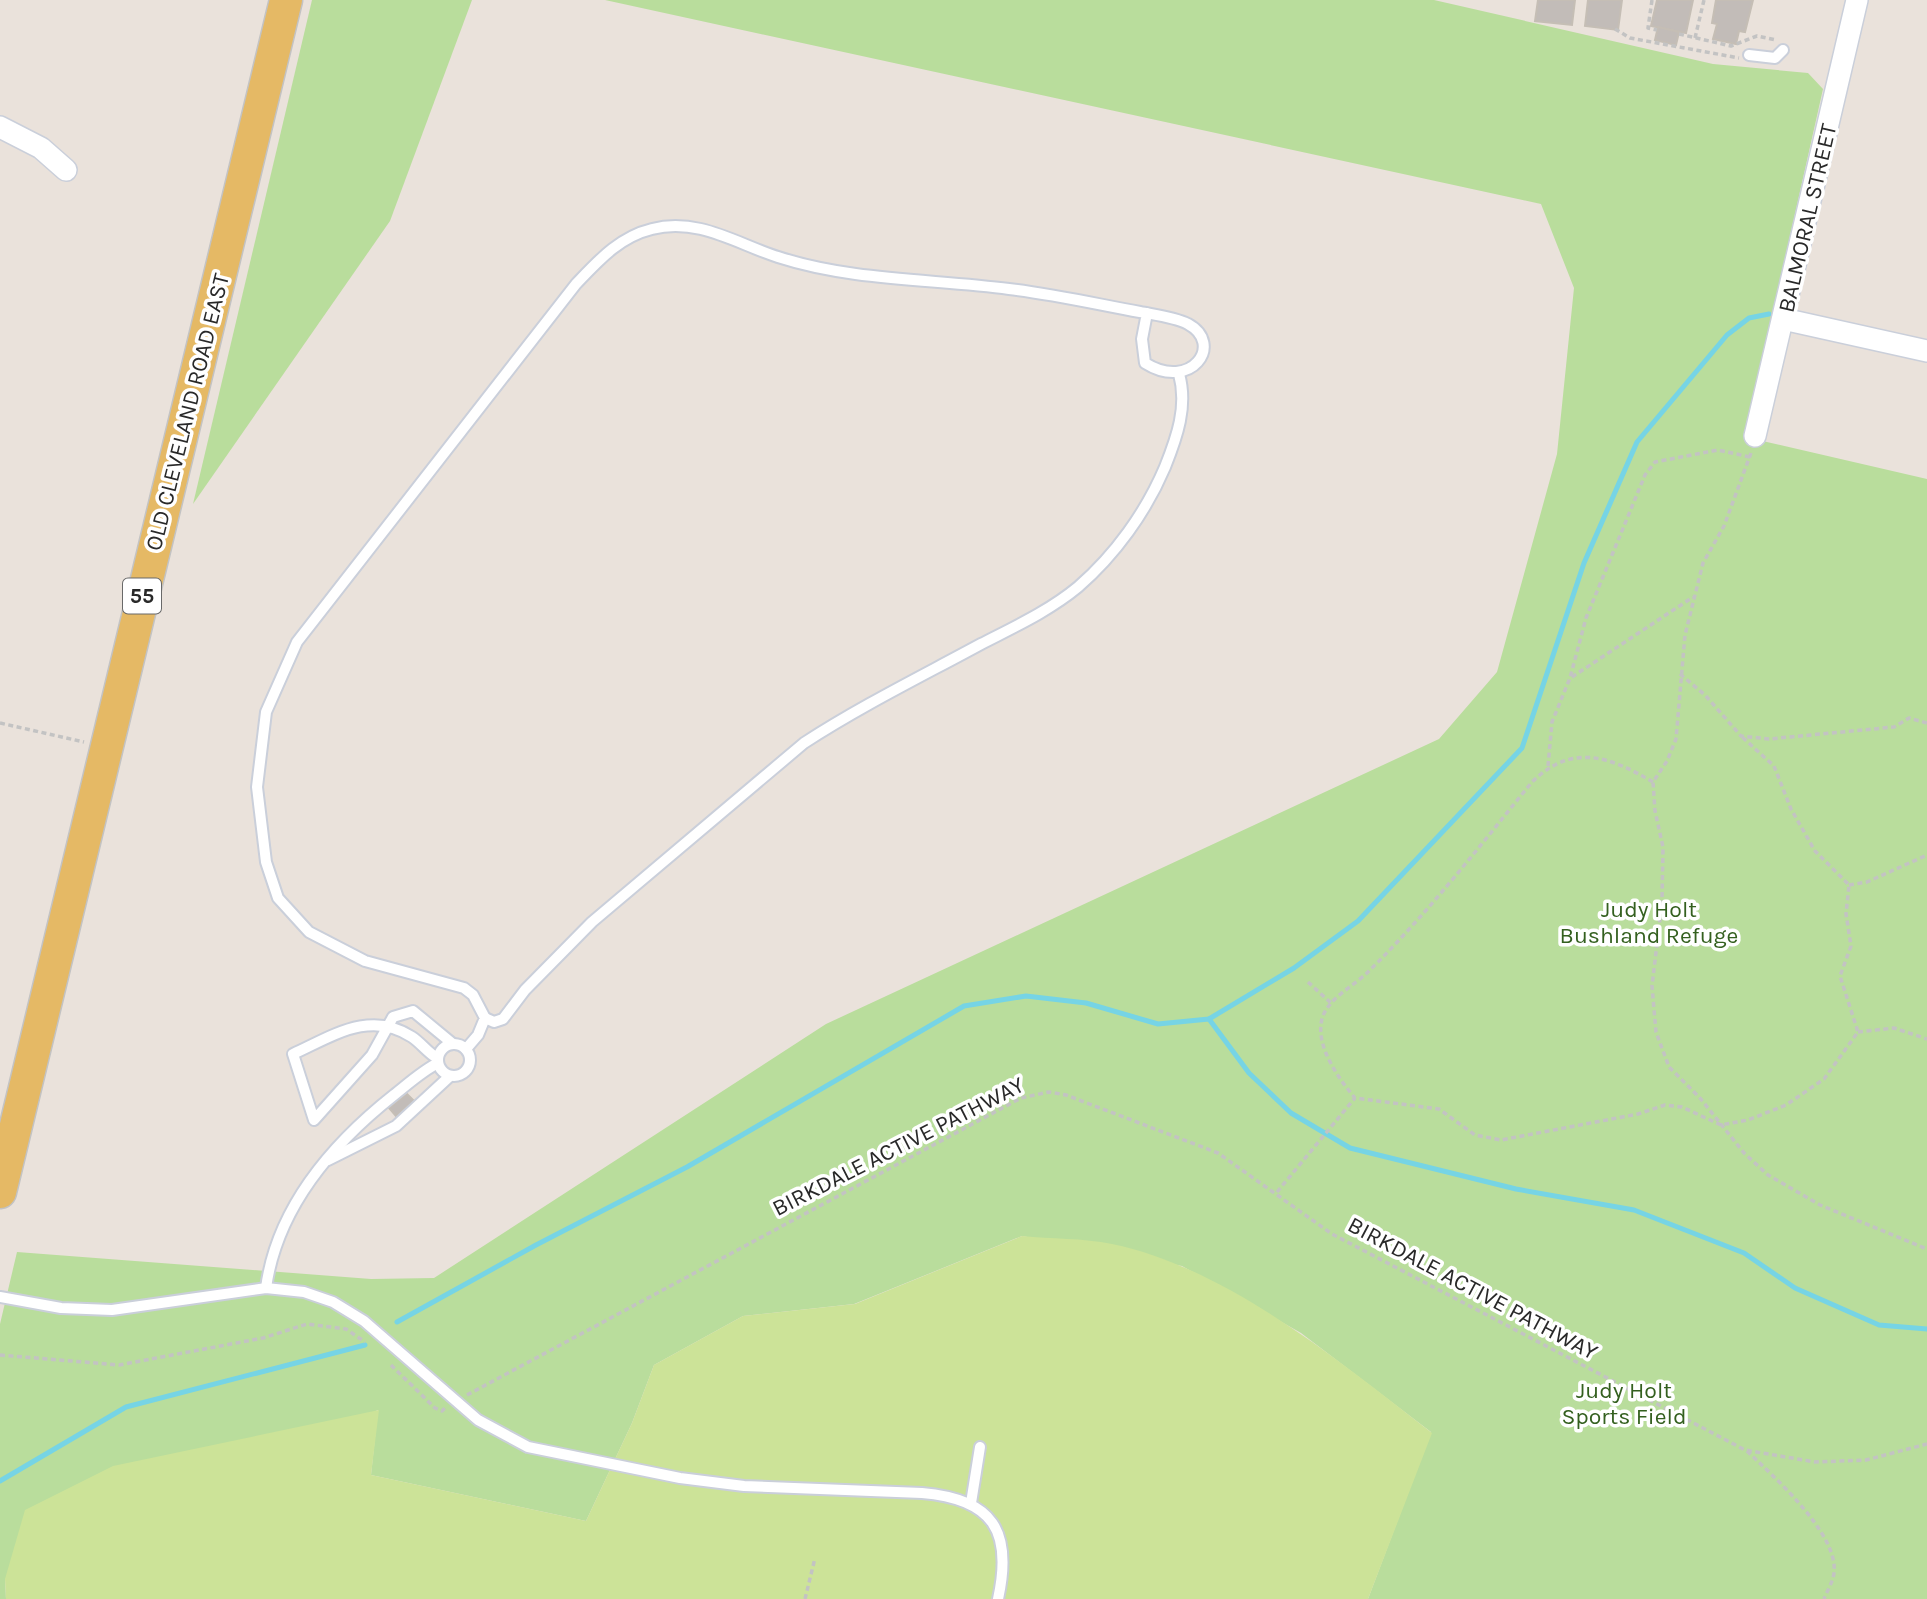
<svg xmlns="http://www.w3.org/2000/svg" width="1927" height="1599" font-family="Karla,sans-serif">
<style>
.green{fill:#b9dd9c}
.pitch{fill:#cce398}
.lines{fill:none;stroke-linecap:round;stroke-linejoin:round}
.stream{stroke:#76d4e5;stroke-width:5}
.building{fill:#c2bcb8;stroke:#c5beb5;stroke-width:2}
.service-casing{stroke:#cacfda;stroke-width:14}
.minor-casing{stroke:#cacfda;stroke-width:24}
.primary-casing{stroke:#c3c3c3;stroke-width:35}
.path{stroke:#c3c3c3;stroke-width:3.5;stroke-dasharray:5 3.5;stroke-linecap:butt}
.service{stroke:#fff;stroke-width:10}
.minor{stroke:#fff;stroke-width:21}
.primary{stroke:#e5b965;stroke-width:32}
.labels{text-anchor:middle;stroke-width:7;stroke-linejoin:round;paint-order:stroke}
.shield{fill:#fff;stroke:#696969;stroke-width:2}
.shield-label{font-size:21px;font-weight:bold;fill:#292929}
.street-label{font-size:23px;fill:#292929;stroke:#fff}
.park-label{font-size:23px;fill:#34601f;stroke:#fff}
</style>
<rect width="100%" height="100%" fill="#eae2db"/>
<g class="green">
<polygon points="312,0 472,0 390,221 193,504"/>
<polygon points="605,0 1434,0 1713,64 1808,73 1823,89 1745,437 1927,479 1927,1599 1368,1599 1431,1432 1301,1333 1182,1266 1022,1236 854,1304 743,1316 654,1365 632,1423 586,1521 371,1475 378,1410 5,1579 6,1599 0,1599 0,1324 17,1252 371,1279 434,1278 826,1024 1439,739 1497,672 1557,454 1574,288 1541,204"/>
</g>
<path class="pitch" d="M1022,1236C1051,1239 1083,1238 1112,1244C1228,1268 1340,1362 1432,1433L1368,1599H6L5,1579L25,1510L113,1466L379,1410L371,1475L586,1521L632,1423L654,1365L743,1316L855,1304Z"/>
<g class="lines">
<g class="stream">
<polyline points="1209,1019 1249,1073 1291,1113 1350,1148 1516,1189 1634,1210 1744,1253 1795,1288 1879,1325 1927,1329"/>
<polyline points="397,1322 536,1245 687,1167 964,1006 1026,996 1086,1003 1158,1024 1209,1019 1294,968 1358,921 1522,748 1584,563 1637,442 1727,335 1749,318 1769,314"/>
<polyline points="0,1481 126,1407 365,1345"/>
</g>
</g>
<g class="building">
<polygon points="1538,0 1575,0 1572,25 1535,21"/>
<polygon points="1588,0 1622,0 1618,30 1585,26"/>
<polygon points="1657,0 1693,0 1686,33 1651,26"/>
<polygon points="1716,0 1753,0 1745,32 1739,31 1736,44 1713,39 1717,24 1712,23"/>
<polygon points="1658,27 1679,32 1676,45 1655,40"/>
<polygon points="407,1094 414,1101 396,1116 389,1108"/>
</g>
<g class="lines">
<g class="service-casing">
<g id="service">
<polyline points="1749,55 1775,58 1783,50"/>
<path d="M485,1018L494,1022L503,1019L525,990L592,922L804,743C861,706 922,676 981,644C1014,627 1049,611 1078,587C1115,555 1146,512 1165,467C1177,437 1188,406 1179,374"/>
<circle cx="454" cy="1060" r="16"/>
<path d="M466,1049L478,1035L485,1018L473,995L464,988L365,961L309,932L278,898L266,862L257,787L266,712L297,642L576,284C598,261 619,237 652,229C698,217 737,244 778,257C852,281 933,279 1009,289C1053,294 1096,304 1140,312C1155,315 1174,317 1188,324C1225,344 1191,392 1145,363L1142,339L1147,313"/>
<path d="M437,1058C427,1052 421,1043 412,1037C370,1009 331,1037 293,1054L314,1120L372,1055L393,1017L413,1011L453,1044"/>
<polyline points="328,1160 396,1126 450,1076"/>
<path d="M266,1288C277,1207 332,1144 394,1095C408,1084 422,1071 438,1063"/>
<path d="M0,1297L61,1308L112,1310L266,1288L304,1292L333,1302L364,1321L478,1420L528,1447L680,1478L744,1486L922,1493C993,1499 1013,1531 998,1599"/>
<polyline points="971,1503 980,1447"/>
</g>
</g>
<g class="minor-casing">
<g id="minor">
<polyline points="0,127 41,148 66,170"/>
<polyline points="1783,319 1927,351"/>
<polyline points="1755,436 1857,0"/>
</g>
</g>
<g class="primary-casing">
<polyline id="primary" points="0,1192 286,0"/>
</g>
<g class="path">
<polyline points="1652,0 1648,28 1657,30"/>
<polyline points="1615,29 1630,38 1739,58"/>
<polyline points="1679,34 1731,46 1757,36 1776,40"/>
<polyline points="1695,38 1704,0"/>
<polyline points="1751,453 1724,526 1703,563 1685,635 1676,739 1667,761 1653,782 1655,811 1663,847 1662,902 1652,986 1656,1032 1669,1067 1700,1098 1744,1153 1768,1175 1820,1205 1927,1249"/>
<polyline points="1680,674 1705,695 1741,736 1769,739 1894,727 1909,718 1927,723"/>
<polyline points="1572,677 1693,597"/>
<polyline points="0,723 84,742"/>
<polyline points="1548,766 1552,722 1570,678 1586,618 1645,475 1655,462 1718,450 1750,457"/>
<path d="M1653,782C1609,756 1572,743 1532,782C1479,847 1428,913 1368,972C1354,986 1330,997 1323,1016C1313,1043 1338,1078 1355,1098L1439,1109L1475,1135L1501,1140L1638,1114L1665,1105L1682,1107L1721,1125L1748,1120L1786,1105L1824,1079L1858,1032L1840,976L1851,946L1846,914L1849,885L1815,851L1791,809L1774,766L1741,736"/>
<polyline points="1849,885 1867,882 1927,855"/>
<polyline points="1308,982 1331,1003"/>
<polyline points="1858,1032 1894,1028 1927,1039"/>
<polyline points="1277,1192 1355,1098"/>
<polyline points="0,1355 119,1365 263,1338 307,1324 346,1329 365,1342"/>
<polyline points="391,1365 435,1408 442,1411 445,1408"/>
<polyline points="467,1395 1021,1098 1049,1092 1066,1095 1218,1153 1332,1234 1745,1450 1815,1462 1866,1460 1927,1444"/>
<path d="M1747,1451C1773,1476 1839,1534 1834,1573C1833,1582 1827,1591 1824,1599"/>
<polyline points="805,1599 815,1558"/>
</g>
<use href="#service" class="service"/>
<use href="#minor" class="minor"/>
<use href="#primary" class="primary"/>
</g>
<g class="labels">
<rect class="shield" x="123" y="578.5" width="38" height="35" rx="5"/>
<g class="shield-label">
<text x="142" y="603">55</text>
</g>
<g class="street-label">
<text transform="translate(1807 218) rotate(-77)" y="8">BALMORAL STREET</text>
<text transform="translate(187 412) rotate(-76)" y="8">OLD CLEVELAND ROAD EAST</text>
<text transform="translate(898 1146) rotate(-27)" y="8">BIRKDALE ACTIVE PATHWAY</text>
<text transform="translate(1473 1288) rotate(28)" y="8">BIRKDALE ACTIVE PATHWAY</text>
</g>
<g class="park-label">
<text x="1649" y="917">Judy Holt<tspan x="1649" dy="26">Bushland Refuge</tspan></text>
<text x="1624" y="1398">Judy Holt<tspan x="1624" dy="26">Sports Field</tspan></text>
</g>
</g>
</svg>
